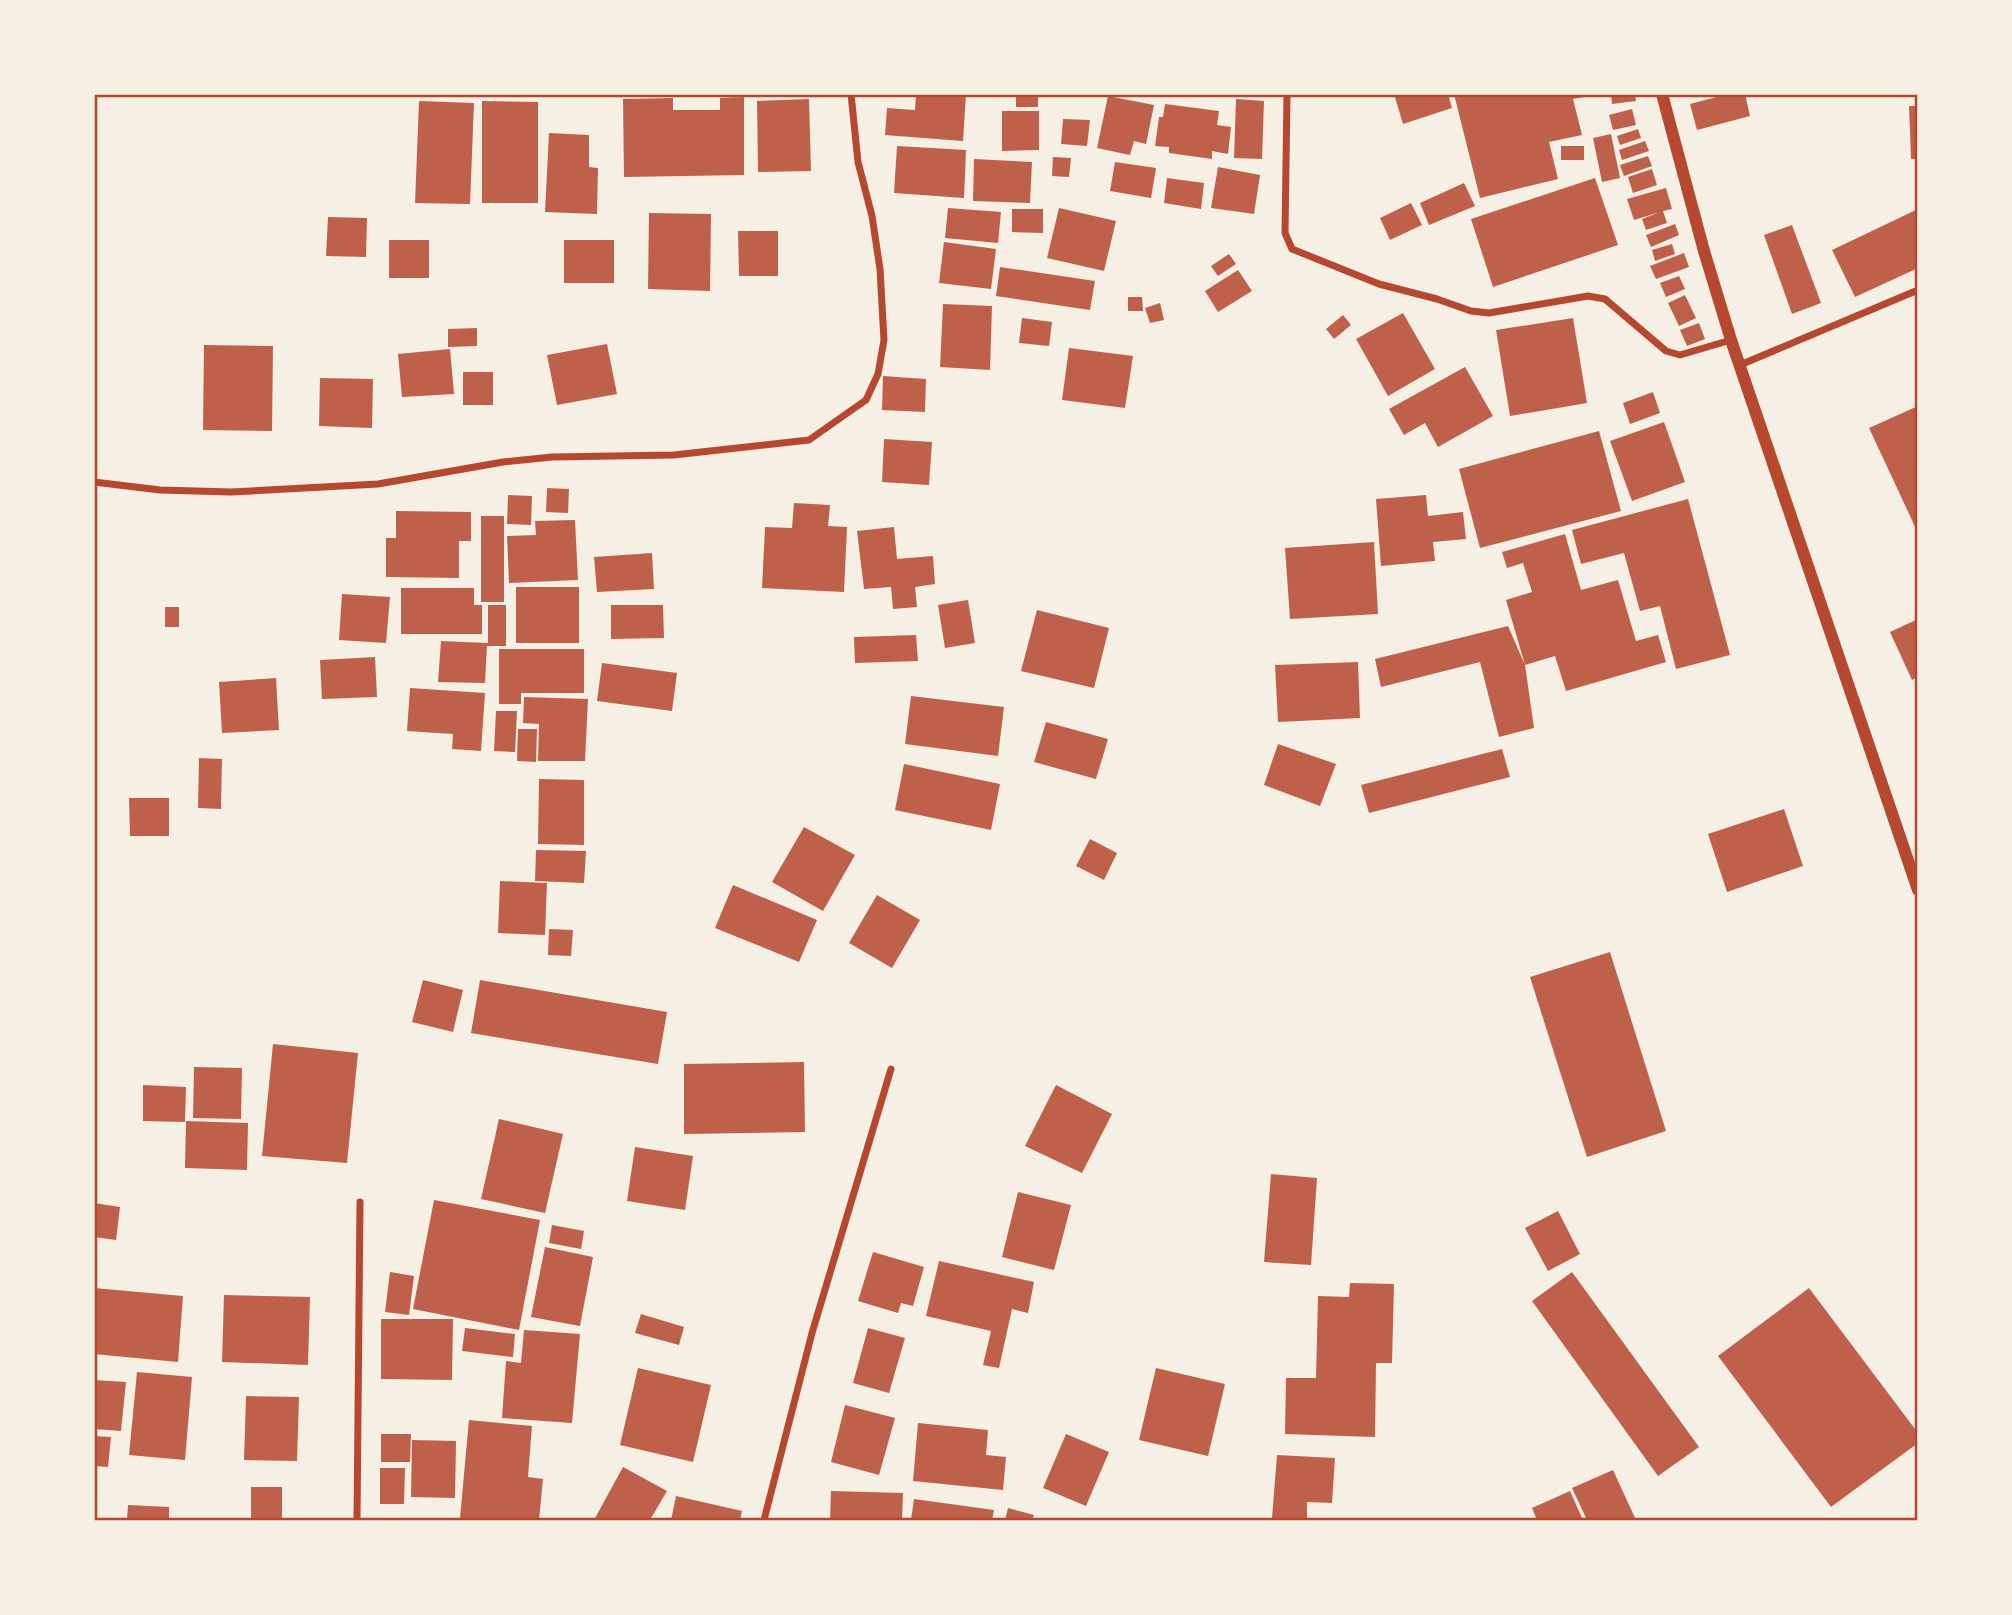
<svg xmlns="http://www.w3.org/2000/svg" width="2012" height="1615" font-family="'Exo 2',sans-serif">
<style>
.building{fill:#bf614a}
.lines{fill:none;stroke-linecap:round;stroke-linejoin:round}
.minor{stroke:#b5482f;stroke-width:7}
.tertiary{stroke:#b5482f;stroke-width:12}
.neatline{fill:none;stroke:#b5482f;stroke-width:2.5}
</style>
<rect width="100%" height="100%" fill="#f6efe4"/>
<g class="building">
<polygon points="916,94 966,94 963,141 885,135 887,108 915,110"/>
<rect x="1016" y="94" width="22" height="13"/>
<polygon points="1394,94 1448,94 1452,108 1403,124"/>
<polygon points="1454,94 1590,94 1590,96 1573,99 1582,135 1549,142 1558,179 1480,198"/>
<polygon points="1611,94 1635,94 1636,101 1612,104"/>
<polygon points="1728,94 1745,94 1750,116 1697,130 1690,104"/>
<polygon points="1108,96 1154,105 1146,144 1134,141 1130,155 1097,148"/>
<polygon points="744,97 744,175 624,177 623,99 673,98 673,110 720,110 720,98"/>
<polygon points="809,99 811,171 758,172 757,101"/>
<polygon points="1236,99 1264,101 1262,159 1234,158"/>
<polygon points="419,101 474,103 470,204 415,203"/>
<polygon points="482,101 538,102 538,203 482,203"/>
<polygon points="1165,104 1219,111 1217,125 1231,127 1228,154 1212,151 1212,159 1169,153 1169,147 1155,146 1159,117 1163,117"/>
<polygon points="1909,106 1918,106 1918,159 1911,159"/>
<polygon points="1632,109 1636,125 1613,130 1609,115"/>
<polygon points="1002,111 1039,111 1039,150 1002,151"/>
<polygon points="1063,119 1090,120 1087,146 1061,144"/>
<polygon points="1638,129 1641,138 1620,145 1617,136"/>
<polygon points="549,133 589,135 589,167 598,168 597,214 545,212"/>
<polygon points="1611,134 1620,178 1602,182 1593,138"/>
<polygon points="1645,141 1649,151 1622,160 1619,150"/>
<polygon points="897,146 966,150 964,198 894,193"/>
<rect x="1561" y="146" width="23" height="14"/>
<polygon points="1648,156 1652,166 1624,176 1620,165"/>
<polygon points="1053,157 1071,158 1069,177 1052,176"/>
<polygon points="974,159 1032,162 1030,203 973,201"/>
<polygon points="1115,162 1156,168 1151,198 1110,191"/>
<polygon points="1218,167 1260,175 1254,214 1211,208"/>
<polygon points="1652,169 1657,185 1633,193 1628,177"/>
<polygon points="1167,178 1204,183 1201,209 1164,203"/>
<polygon points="1595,178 1618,245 1493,287 1471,219"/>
<polygon points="1464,183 1475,206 1429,225 1420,203"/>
<polygon points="1666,188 1672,209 1663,211 1667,223 1646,230 1642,219 1660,212 1634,220 1627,199"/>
<polygon points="1411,203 1422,225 1390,240 1380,218"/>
<polygon points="948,208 1001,212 998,243 945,238"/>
<polygon points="1059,208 1116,221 1104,271 1047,258"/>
<polygon points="1012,209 1043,209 1043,233 1012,232"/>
<polygon points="1918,209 1918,268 1855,297 1832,250"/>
<polygon points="649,213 711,214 710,291 648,289"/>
<polygon points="328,217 367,218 366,257 326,256"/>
<polygon points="1675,224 1679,235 1651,247 1646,235"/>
<polygon points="1792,225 1821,303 1792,314 1764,235"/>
<polygon points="738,231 778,231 778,276 739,276"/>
<rect x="389" y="240" width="40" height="38"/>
<rect x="564" y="240" width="50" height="43"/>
<polygon points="944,242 996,249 991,289 939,283"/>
<polygon points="1672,244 1675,254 1655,261 1652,250"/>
<polygon points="1684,253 1689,267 1656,279 1650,266"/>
<polygon points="1229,254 1236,264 1218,276 1211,266"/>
<polygon points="1000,267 1095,281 1090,310 996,296"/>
<polygon points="1238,270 1252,291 1218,312 1205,291"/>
<polygon points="1679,276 1685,289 1666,297 1660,283"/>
<polygon points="1685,295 1696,318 1679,326 1668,303"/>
<polygon points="1128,297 1142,297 1143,311 1128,311"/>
<polygon points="1160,303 1164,320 1150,323 1145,308"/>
<polygon points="943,304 992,306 990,370 940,367"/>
<polygon points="1403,313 1435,369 1388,396 1356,339"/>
<polygon points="1343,315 1351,325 1334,339 1326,329"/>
<polygon points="1022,318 1052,322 1049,346 1019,343"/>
<polygon points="1573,318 1587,403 1510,416 1496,330"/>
<polygon points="1699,323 1705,339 1687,346 1680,330"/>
<polygon points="477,328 477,346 448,347 448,329"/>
<polygon points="607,344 617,394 557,405 547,355"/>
<polygon points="204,345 273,346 272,431 203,430"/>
<polygon points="1069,348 1133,356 1125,408 1062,400"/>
<polygon points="450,349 454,394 402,397 398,354"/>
<polygon points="1465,367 1493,416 1438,447 1425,423 1404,435 1389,409"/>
<rect x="463" y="372" width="30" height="33"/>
<polygon points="883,376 926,379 925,412 882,410"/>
<polygon points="320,378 373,379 372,428 319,426"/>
<polygon points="1653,392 1660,413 1630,424 1623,403"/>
<polygon points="1918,406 1918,533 1869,428"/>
<polygon points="1664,422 1685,482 1632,501 1610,441"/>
<polygon points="1599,431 1621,511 1480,548 1459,469"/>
<polygon points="884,439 932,442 929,485 882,482"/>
<polygon points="547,488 569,489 568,513 546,512"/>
<polygon points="508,495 532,496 531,525 507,524"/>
<polygon points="1426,495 1428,516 1463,512 1466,539 1433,542 1435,561 1381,566 1376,499"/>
<polygon points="1688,499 1730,655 1676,669 1660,606 1640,611 1624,553 1581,564 1572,530"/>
<polygon points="794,503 830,505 828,526 847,527 844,592 762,588 765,527 792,528"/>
<polygon points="396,511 471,512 471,541 459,541 459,578 386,577 386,538 396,538"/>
<rect x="481" y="516" width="23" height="86"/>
<polygon points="575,520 578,580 509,583 507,536 536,535 535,521"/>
<polygon points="894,527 897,559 933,556 935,584 915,587 917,607 893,609 891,587 864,589 857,531"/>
<polygon points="1565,534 1581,590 1618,580 1636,641 1658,635 1666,662 1566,691 1555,656 1525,665 1506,600 1532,592 1523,563 1507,568 1502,552"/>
<polygon points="1374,542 1378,614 1290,619 1285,548"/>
<polygon points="652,553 654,589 597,592 594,557"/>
<rect x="516" y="587" width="63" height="56"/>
<polygon points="401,588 474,588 474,605 482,605 482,634 401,634"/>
<polygon points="342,594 390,597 386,643 339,640"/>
<polygon points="968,600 975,643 945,648 938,605"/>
<polygon points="488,605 506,605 506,646 487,646 485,683 438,682 441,641 488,643"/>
<polygon points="611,605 663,605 664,638 611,639"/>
<rect x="165" y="607" width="14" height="20"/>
<polygon points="1037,610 1109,628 1094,688 1021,671"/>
<polygon points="1918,619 1918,677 1912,680 1890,632"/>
<polygon points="1508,626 1525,665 1534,728 1499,737 1480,662 1381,687 1375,659"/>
<polygon points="916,635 918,661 855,663 854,637"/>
<polygon points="499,649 584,649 584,693 521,693 521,704 499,704"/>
<polygon points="375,657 377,697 322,699 320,660"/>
<polygon points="1358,662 1360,718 1278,722 1275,665"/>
<polygon points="602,663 677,673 672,711 597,701"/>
<polygon points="276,678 279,730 222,733 219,682"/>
<polygon points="410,688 485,693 481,751 452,749 453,734 407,731"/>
<polygon points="911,696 1004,707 998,756 905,744"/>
<polygon points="524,697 588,699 585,761 538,761 539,724 523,723"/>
<polygon points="496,711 517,711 515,752 494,751"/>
<polygon points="1046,722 1108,739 1096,779 1034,762"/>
<polygon points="518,729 537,729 536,762 517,761"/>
<polygon points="1278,744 1336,764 1320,806 1264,785"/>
<polygon points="1502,749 1510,777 1369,813 1361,785"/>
<polygon points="199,758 222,759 221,809 198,808"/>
<polygon points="904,764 1000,784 991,830 895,810"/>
<polygon points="539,779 584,780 584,845 538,844"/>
<polygon points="129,798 169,798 169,836 130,836"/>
<polygon points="1784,809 1803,866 1727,892 1708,834"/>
<polygon points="804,827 855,855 823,911 772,882"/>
<polygon points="1090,839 1117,853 1104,880 1076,866"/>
<polygon points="536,850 586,851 584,883 535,881"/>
<polygon points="500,881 547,883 545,935 498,933"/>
<polygon points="733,885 817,920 799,962 715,928"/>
<polygon points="877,895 920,920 892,968 849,943"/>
<polygon points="549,929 573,930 571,956 548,955"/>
<polygon points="1610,952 1666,1131 1587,1157 1530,977"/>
<polygon points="423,980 463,990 453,1032 412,1022"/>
<polygon points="480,980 667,1012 658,1064 471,1033"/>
<polygon points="273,1044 358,1053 347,1163 262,1156"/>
<polygon points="804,1062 805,1132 684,1134 684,1064"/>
<polygon points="194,1067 242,1068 241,1119 193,1118"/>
<polygon points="143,1085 186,1087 185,1122 143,1121"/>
<polygon points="1056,1085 1112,1114 1082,1173 1025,1146"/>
<polygon points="499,1119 563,1134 545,1213 481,1199"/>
<polygon points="186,1121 248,1123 247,1170 185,1168"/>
<polygon points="635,1147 693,1156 685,1210 627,1201"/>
<polygon points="1271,1174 1317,1178 1311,1265 1264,1262"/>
<polygon points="1018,1192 1071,1205 1054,1270 1002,1257"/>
<polygon points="434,1200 540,1220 519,1330 413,1309"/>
<polygon points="94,1203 120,1207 116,1240 94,1237"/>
<polygon points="1558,1211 1580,1254 1548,1271 1525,1228"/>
<polygon points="552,1225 584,1231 581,1249 549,1243"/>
<polygon points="545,1247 593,1257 580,1326 531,1317"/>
<polygon points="873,1252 924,1267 913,1306 901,1303 898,1313 858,1301"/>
<polygon points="939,1261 1034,1282 1028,1313 1012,1309 999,1368 983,1365 991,1331 926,1316"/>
<polygon points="390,1272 414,1276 409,1315 385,1312"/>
<polygon points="1572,1272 1699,1447 1658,1476 1532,1301"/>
<polygon points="1350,1283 1394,1284 1392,1363 1376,1363 1375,1437 1285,1434 1286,1378 1316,1378 1318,1296 1349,1297"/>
<polygon points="94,1288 183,1296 178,1362 94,1354"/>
<polygon points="1809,1288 1918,1433 1918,1443 1831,1507 1718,1356"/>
<polygon points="224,1295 310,1297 308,1365 222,1362"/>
<polygon points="641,1314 684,1327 679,1345 635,1333"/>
<polygon points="381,1319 453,1319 452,1380 381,1379"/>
<polygon points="465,1328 515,1334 513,1357 462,1351"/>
<polygon points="868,1328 905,1338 889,1393 853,1383"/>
<polygon points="524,1330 580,1334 572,1423 502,1418 506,1361 521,1363"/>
<polygon points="638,1368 711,1385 693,1462 620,1445"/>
<polygon points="1156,1368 1225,1384 1208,1456 1139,1440"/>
<polygon points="137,1372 192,1377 185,1460 129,1455"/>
<polygon points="94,1380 126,1382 121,1431 94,1429"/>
<polygon points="246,1396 299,1397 297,1461 244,1460"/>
<polygon points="845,1405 895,1418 879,1475 831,1462"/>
<polygon points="469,1420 532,1426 528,1477 543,1479 539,1520 486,1520 460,1518"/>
<polygon points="918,1423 988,1430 986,1455 1006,1457 1003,1490 913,1481"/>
<polygon points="381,1434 411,1434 410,1462 381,1462"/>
<polygon points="1066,1434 1109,1452 1086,1506 1043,1488"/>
<polygon points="94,1436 111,1437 108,1467 94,1466"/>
<polygon points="412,1440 456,1441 455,1498 411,1497"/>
<polygon points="1277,1455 1335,1458 1332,1503 1307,1502 1307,1520 1272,1518"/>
<polygon points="623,1467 667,1491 650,1520 594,1520"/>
<polygon points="380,1468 405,1468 404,1504 380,1504"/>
<polygon points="1613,1470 1636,1520 1587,1520 1572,1488"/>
<rect x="251" y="1487" width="31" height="33"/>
<polygon points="831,1491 903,1493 902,1520 830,1520"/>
<polygon points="1570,1491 1583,1520 1537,1520 1532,1508"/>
<polygon points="676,1496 742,1511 740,1520 671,1520"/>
<polygon points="914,1499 994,1510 992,1520 911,1520"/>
<polygon points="128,1505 169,1507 169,1520 127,1520"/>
<polygon points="1008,1508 1034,1515 1032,1520 1005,1520"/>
</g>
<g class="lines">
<g class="minor">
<polyline points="1287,94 1285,233 1292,249 1379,284 1437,299 1471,311 1489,313 1588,296 1605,299 1666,351 1680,355 1731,340"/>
<polyline points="1740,365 1918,290"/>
<polyline points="94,482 160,490 231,492 378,484 503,462 552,457 674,455 809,440 866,400 878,374 884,340 880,269 872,216 858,162 851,94"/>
<polyline points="357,1520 360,1202"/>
<polyline points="764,1520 812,1333 891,1069"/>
</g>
<polyline class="tertiary" points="1662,94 1704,251 1731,340 1918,890"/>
</g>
<rect width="2012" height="1615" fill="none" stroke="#f6efe4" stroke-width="192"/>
<rect x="96" y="96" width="1820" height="1423" class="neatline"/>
</svg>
